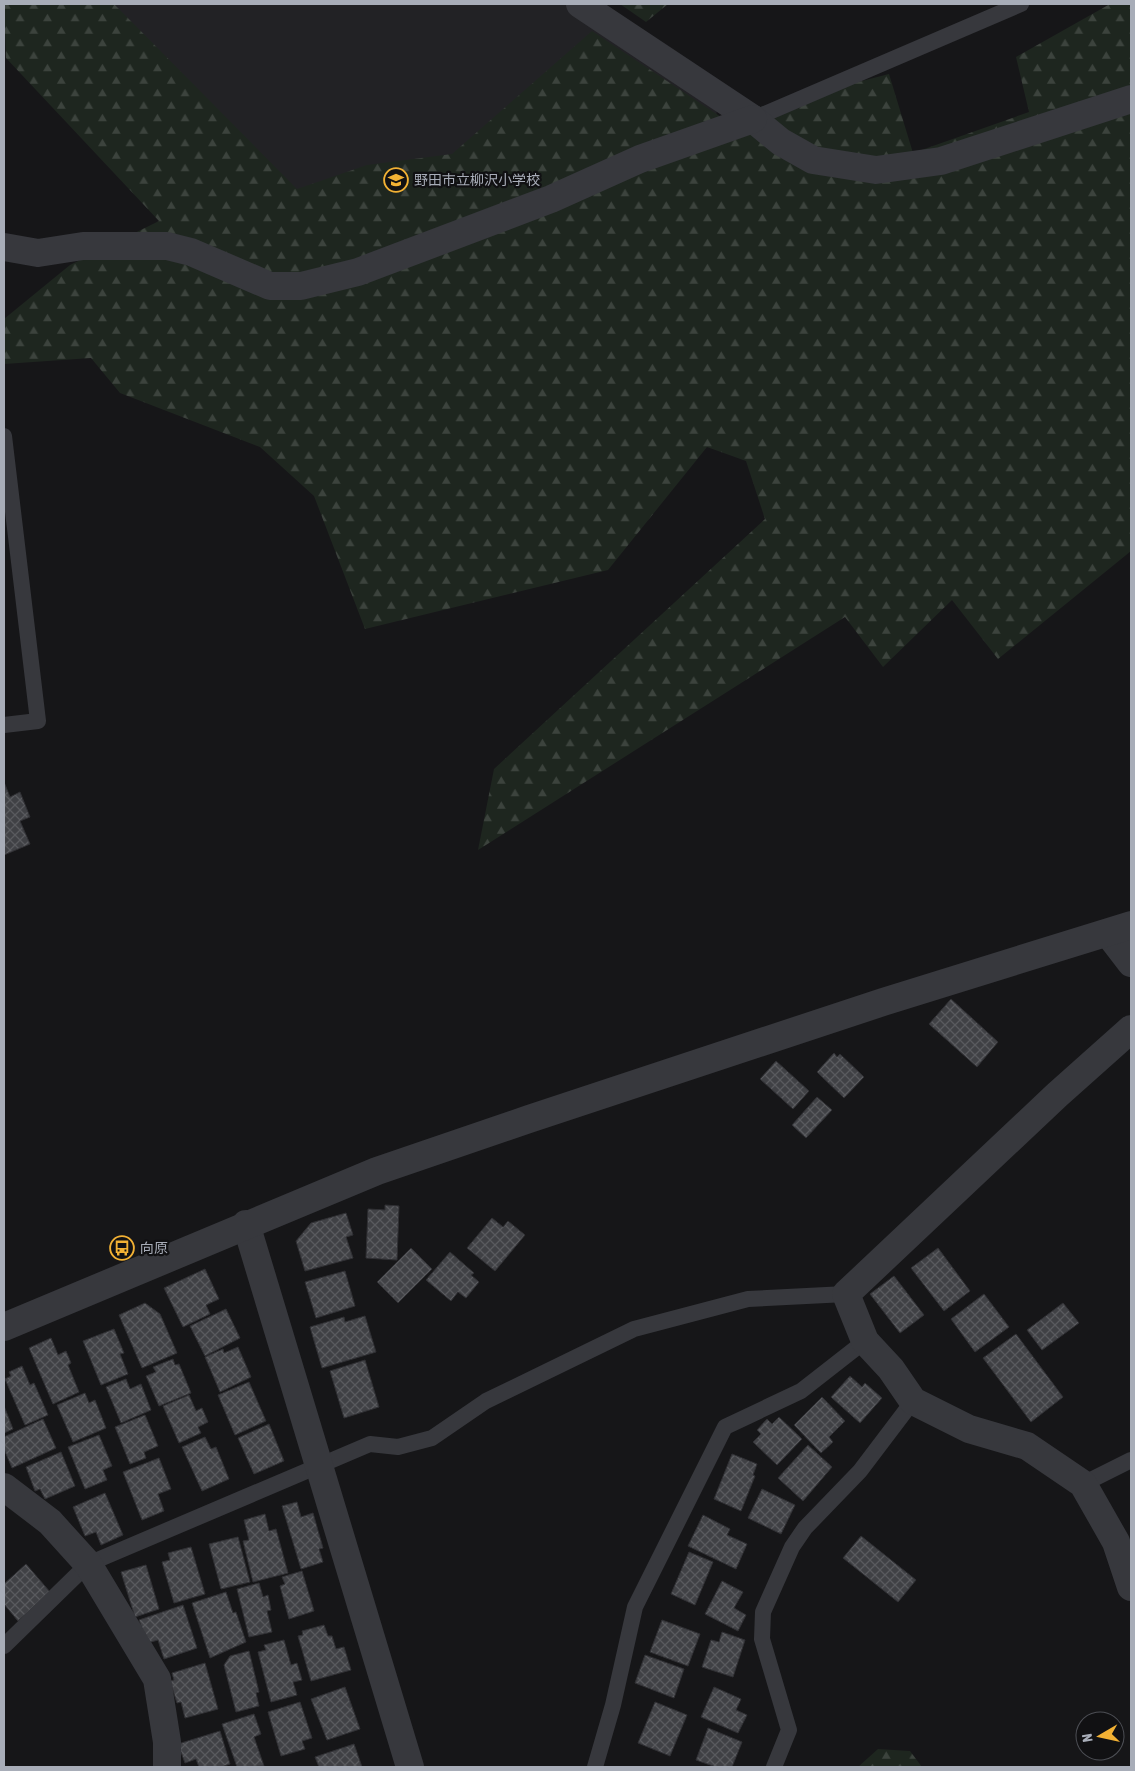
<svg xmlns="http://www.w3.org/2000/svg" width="1135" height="1771" font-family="'Asap Condensed','Noto Sans JP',sans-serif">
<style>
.built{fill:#222225}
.forest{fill:url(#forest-firs)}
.building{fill:url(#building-cross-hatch);stroke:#303034}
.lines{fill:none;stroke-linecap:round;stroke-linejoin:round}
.service{stroke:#37383d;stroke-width:16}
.minor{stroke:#37383d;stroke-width:28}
.labels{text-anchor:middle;stroke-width:4.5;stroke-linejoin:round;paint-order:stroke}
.poi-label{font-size:14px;fill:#a8adb8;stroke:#111113;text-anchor:start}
</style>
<defs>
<pattern id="forest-firs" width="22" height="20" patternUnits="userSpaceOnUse" patternTransform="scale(1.25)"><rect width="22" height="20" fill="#1e261f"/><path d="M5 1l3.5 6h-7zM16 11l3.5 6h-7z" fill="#3c433d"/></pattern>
<pattern id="building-cross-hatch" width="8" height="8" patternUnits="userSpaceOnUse" patternTransform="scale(1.25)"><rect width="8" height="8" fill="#404145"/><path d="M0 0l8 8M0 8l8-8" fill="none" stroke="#595a5e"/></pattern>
</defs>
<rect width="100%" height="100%" fill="#161618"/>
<polygon class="built" points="22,4 573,4 717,108 715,131 357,269"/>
<g class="forest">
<polygon points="4,4 114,4 297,189 367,165 452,154 592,31 721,117 889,74 913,153 1029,112 1016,57 1110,4 1131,4 1131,551 998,659 952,600 883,667 845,617 478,850 494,769 765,519 746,461 707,447 608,570 365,629 314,496 260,447 120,393 91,358 4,364 4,319 70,265 159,221 6,58"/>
<polygon points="620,4 668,4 646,22"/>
<polygon points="878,1749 910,1751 922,1767 858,1767"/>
</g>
<g class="building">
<polygon points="4,782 10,797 20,792 30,817 20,821 30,844 4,855"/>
<polygon points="951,999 998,1042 977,1067 929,1024"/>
<polygon points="834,1053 837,1057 840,1054 864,1077 844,1098 817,1072"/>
<polygon points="776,1061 809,1091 793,1109 760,1079"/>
<polygon points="817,1097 832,1110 806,1138 792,1125"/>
<polygon points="385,1205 399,1206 397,1260 366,1258 368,1209 385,1210"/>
<polygon points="346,1213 353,1235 346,1237 353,1258 305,1271 296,1241 311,1223"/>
<polygon points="492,1218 503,1227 508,1221 525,1235 495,1271 467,1248"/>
<polygon points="411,1248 432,1269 398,1303 377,1282"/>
<polygon points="938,1248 970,1291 944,1311 911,1268"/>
<polygon points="450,1252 474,1273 471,1275 479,1282 466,1298 458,1292 451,1301 426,1280"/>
<polygon points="205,1269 219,1299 206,1305 210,1314 183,1327 164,1288"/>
<polygon points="345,1271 355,1306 316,1318 305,1282"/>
<polygon points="894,1276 924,1315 900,1333 870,1294"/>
<polygon points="984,1294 1009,1327 975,1352 951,1319"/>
<polygon points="145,1303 160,1314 177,1353 142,1368 119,1315"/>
<polygon points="1063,1303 1079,1323 1042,1350 1027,1330"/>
<polygon points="226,1309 240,1338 205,1356 190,1326"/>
<polygon points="365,1316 376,1352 322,1368 310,1327 344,1317 345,1322"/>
<polygon points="114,1329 124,1353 120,1354 128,1374 101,1385 83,1341"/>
<polygon points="1016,1334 1063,1397 1031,1422 983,1358"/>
<polygon points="51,1338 58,1355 66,1351 71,1363 68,1365 79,1392 53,1404 29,1348"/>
<polygon points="238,1347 251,1377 220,1392 205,1357 223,1349 224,1353"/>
<polygon points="173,1359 175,1365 179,1364 191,1393 159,1406 146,1376 156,1372 153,1367"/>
<polygon points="365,1360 379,1407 344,1418 330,1371"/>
<polygon points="22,1366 30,1385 34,1383 48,1415 25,1425 5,1379 11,1376 9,1372"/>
<polygon points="850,1376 862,1387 865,1383 882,1398 860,1423 831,1397"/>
<polygon points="126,1379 130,1389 141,1384 151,1410 121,1423 106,1387"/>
<polygon points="249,1382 266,1421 235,1435 218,1395"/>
<polygon points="85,1393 89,1403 95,1400 106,1428 73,1442 57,1405"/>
<polygon points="189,1395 196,1411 202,1408 208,1422 198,1427 201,1433 179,1443 163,1406"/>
<polygon points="822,1397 845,1421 829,1437 833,1442 821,1453 794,1425"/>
<polygon points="4,1406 13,1429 4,1433"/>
<polygon points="145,1415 158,1446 144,1452 146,1458 130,1464 115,1427"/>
<polygon points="779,1417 802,1439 777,1465 753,1442 761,1434 757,1430 767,1419 772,1424"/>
<polygon points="43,1419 56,1448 12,1468 4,1449 4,1437"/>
<polygon points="269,1424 284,1461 254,1474 238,1438"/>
<polygon points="99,1435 112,1466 103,1470 107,1480 85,1489 68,1447"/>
<polygon points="205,1437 211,1449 216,1447 229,1479 202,1491 182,1447"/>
<polygon points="808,1445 832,1467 803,1501 778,1478"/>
<polygon points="61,1452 75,1486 45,1499 40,1489 35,1491 26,1467"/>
<polygon points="732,1454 757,1464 753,1475 755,1476 741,1511 714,1499"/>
<polygon points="159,1458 171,1489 158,1494 164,1511 142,1520 123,1472"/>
<polygon points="762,1489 795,1505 781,1534 748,1518"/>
<polygon points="105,1493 123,1535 101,1545 96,1532 85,1536 73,1507"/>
<polygon points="297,1502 301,1517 313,1513 323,1548 319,1549 323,1562 301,1569 282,1506"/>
<polygon points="265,1514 269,1531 276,1529 288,1573 253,1582 243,1541 249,1540 244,1520"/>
<polygon points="703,1515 730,1529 727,1535 747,1544 736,1569 688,1546"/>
<polygon points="861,1536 916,1580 898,1602 843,1558"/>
<polygon points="238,1537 250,1582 221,1589 209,1544"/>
<polygon points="191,1547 205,1594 174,1603 162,1562 170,1560 168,1553"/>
<polygon points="689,1552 713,1562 695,1605 671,1594"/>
<polygon points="26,1564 50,1592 18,1621 4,1604 4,1584"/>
<polygon points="146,1565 159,1609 135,1617 121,1572"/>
<polygon points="302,1571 314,1611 289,1619 280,1586 285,1584 282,1577"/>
<polygon points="722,1581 743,1592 734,1608 746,1615 738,1631 705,1614"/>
<polygon points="259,1583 263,1597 268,1595 271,1610 267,1611 272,1632 249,1637 237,1589"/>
<polygon points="226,1592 233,1613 236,1612 246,1642 210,1658 192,1603"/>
<polygon points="183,1605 197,1648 164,1659 158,1640 147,1643 139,1620"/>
<polygon points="662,1620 700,1634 688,1666 650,1652"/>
<polygon points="324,1625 328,1636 332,1636 336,1649 344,1647 351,1670 311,1681 298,1636 303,1635 302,1631"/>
<polygon points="722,1632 745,1640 733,1677 702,1667 711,1640 719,1642"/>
<polygon points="284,1640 291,1665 297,1663 302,1680 293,1682 297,1695 271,1702 258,1652 266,1650 264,1645"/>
<polygon points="249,1651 259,1692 256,1693 259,1706 236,1712 224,1665 230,1656"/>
<polygon points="645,1655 684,1669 674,1698 635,1683"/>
<polygon points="205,1663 218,1709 185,1718 181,1702 177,1703 170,1681 174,1680 172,1673"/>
<polygon points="345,1687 360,1729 327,1740 311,1699"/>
<polygon points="714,1687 741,1699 736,1710 747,1715 738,1733 701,1717"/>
<polygon points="300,1702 312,1738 302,1741 305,1749 281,1756 268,1712"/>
<polygon points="655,1702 687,1715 670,1756 638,1743"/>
<polygon points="254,1714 261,1734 254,1737 264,1766 237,1767 222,1724"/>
<polygon points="708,1728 742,1742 732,1767 716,1767 696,1760"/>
<polygon points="220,1731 230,1764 221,1767 199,1767 196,1759 185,1763 178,1744"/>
<polygon points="354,1744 362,1767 319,1767 315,1757"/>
</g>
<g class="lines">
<g class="service">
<polyline points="753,119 1021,4"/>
<polyline points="4,436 38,721 4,725"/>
<polyline points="1083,1484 1131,1460"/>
<polyline points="4,1646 88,1564 370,1444 398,1447 432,1438 486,1401 634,1329 748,1299 846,1294"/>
<polyline points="595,1767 613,1705 635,1607 725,1427 801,1391 865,1341"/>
<polyline points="774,1767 789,1730 762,1639 763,1612 792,1547 805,1528 860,1471 913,1401"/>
</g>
<g class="minor">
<polyline points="580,4 753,119 781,142 813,160 876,170 941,161 1131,99"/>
<polyline points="4,247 38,253 83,246 167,246 191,252 270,286 301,286 358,272 551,199 640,159 753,119"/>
<polyline points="1108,933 1131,963"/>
<polyline points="1131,1029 1057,1095 846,1294 865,1341 891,1369 913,1401 969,1429 1027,1446 1083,1484 1116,1542 1131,1587"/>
<polyline points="246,1224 410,1767"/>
<polyline points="4,1327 377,1171 529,1119 883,1002 1131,925"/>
<polyline points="4,1487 50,1522 88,1564 157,1679 167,1742 167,1767"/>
</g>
</g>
<defs>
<g id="school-ring" transform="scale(1.25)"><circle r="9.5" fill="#111113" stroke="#f2b134" stroke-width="1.5"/><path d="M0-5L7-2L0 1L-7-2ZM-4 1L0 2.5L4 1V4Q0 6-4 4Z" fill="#f2b134"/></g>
<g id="bus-ring" transform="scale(1.25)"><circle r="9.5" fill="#111113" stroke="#f2b134" stroke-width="1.5"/><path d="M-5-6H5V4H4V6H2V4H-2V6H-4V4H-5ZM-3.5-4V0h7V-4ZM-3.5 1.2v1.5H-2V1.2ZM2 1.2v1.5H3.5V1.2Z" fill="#f2b134"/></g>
</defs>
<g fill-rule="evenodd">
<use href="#school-ring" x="396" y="180"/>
<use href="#bus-ring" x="122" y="1248"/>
</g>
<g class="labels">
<g class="poi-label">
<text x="414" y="185">野田市立柳沢小学校</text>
<text x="140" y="1253">向原</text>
</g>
</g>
<rect width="1135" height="1771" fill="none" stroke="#a8adb8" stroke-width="10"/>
<g transform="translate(1100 1736) rotate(261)"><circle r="24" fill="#111113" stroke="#4d4f55"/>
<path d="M0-4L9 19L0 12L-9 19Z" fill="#f2b134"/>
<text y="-8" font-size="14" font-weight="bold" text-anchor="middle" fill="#a8adb8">N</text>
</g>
</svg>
